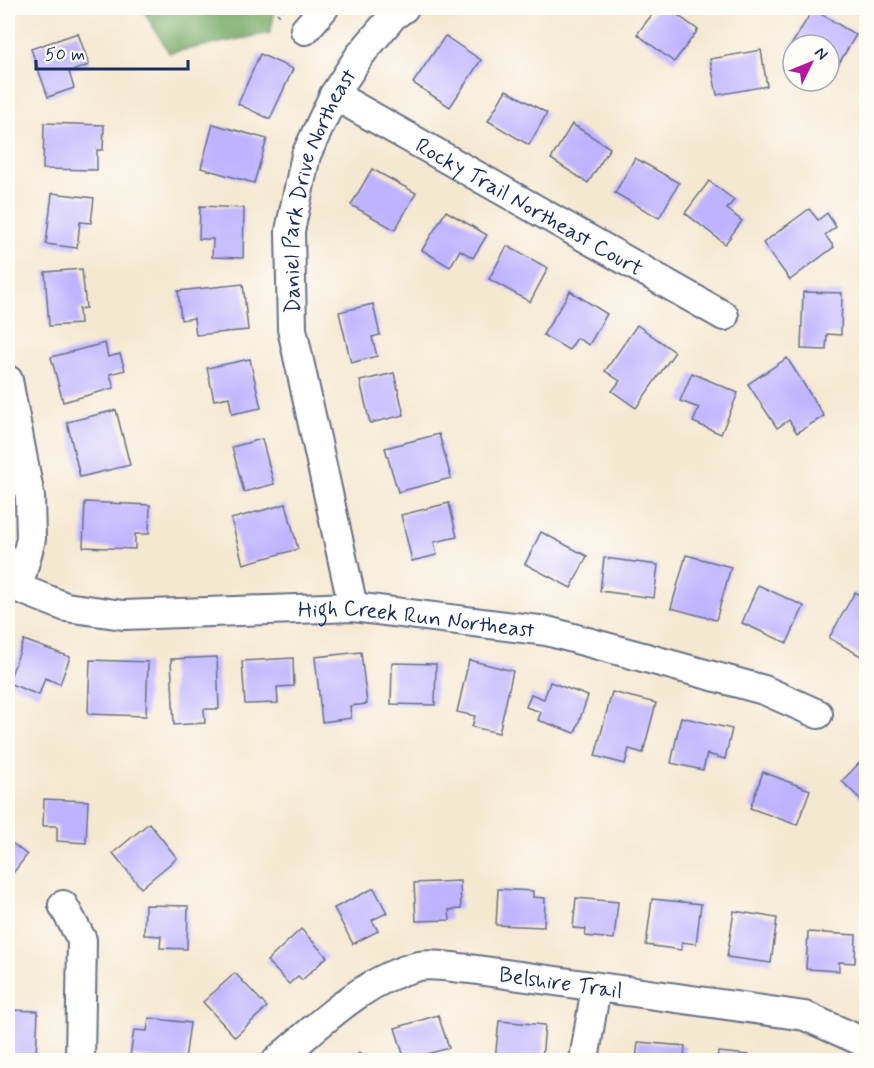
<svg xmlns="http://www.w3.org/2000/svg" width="874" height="1068" font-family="Mynerve,sans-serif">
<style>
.forest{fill:#75a863;stroke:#486c60;stroke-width:1.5}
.building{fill:#bfb3ff}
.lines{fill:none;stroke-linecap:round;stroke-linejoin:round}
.minor-casing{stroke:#677086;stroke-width:32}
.path{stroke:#677086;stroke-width:4;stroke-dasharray:1.5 4.5;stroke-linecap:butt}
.minor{stroke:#fff;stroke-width:28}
.labels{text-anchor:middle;stroke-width:6;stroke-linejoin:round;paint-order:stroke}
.street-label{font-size:22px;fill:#1b2f5e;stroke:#fdfcf7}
</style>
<rect width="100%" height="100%" fill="#fdfcf7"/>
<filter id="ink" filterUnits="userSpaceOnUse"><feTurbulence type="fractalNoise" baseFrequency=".0167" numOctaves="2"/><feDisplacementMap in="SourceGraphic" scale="12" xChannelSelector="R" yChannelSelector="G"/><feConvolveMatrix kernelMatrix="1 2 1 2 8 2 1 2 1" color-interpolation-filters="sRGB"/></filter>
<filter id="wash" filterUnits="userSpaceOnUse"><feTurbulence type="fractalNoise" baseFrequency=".008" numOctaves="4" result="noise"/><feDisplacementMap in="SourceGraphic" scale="24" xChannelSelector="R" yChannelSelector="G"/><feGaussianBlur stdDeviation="1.35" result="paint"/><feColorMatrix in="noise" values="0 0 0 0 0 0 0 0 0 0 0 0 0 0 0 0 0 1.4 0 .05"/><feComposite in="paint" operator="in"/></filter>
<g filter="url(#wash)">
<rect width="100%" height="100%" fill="#f5e8d1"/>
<polygon class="forest" points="142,8 272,8 275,11 270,33 169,53"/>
<g id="blocks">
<g class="building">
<polygon points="657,8 668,8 698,30 674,62 637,34"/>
<polygon points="813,9 856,35 832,75 829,73 829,45 793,45 793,51 789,49"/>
<polygon points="78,33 89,65 69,72 74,88 48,97 31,49"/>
<polygon points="445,36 481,60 450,107 413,83"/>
<polygon points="761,50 767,86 717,95 710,59"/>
<polygon points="260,54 293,69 270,119 238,104"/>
<polygon points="506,90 547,113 529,145 488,121"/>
<polygon points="44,123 104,125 103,150 97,150 97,170 43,169"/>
<polygon points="213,124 267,139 254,183 201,168"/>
<polygon points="572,124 610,148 588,183 551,159"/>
<polygon points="635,158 679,183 659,218 615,193"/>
<polygon points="372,169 416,193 395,230 351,205"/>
<polygon points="709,181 734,200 727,209 742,221 725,244 685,213"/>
<polygon points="52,193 94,198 91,223 80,222 77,248 46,244"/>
<polygon points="200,206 244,208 243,258 212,257 213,239 199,239"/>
<polygon points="809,209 818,220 827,213 836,227 825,235 834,247 790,280 763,243"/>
<polygon points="446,211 487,235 473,258 460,250 450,267 422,250"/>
<polygon points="507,246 548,268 530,302 489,279"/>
<polygon points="82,269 86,308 79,309 80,324 49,326 45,272"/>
<polygon points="243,284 248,330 196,335 194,318 181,320 178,291"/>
<polygon points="570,291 607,314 589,345 577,338 569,350 543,335"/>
<polygon points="803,292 842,293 841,335 827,334 826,350 801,349"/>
<polygon points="373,304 380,335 372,337 377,356 351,363 339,312"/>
<polygon points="637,325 675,352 636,408 612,391 620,381 605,371"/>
<polygon points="105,343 108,357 120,354 125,370 110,374 114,388 63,402 51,357"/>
<polygon points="787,358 824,416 797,433 789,420 777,428 748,384"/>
<polygon points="250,359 261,408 232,414 229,397 214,400 207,368"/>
<polygon points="394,373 404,415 370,423 360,381"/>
<polygon points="692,373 738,393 721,434 693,422 699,408 680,401"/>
<polygon points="116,410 130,465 80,477 67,422"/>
<polygon points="439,434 451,478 398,492 385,448"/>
<polygon points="262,439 274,484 244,492 232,447"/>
<polygon points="85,502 150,505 149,534 135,534 135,549 83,547"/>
<polygon points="449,503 457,537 434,542 437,555 412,561 401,515"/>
<polygon points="286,504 298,549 243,564 231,519"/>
<polygon points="541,532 587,556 571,588 525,564"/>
<polygon points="686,555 731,567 716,620 671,608"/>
<polygon points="604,558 658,565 654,598 600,591"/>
<polygon points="758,585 804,606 787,643 742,623"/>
<polygon points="855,592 866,598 866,659 829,638"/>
<polygon points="24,640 70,657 60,684 45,678 39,695 8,683"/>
<polygon points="361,652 367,704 350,706 351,718 322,722 315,657"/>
<polygon points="217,657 219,709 204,709 205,723 174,725 171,659"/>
<polygon points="293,658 294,686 277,687 278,703 245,704 242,661"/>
<polygon points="90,660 148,662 146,716 88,714"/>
<polygon points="469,660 513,671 499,733 472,727 475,716 457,712"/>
<polygon points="392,663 436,664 435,705 391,704"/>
<polygon points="550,682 588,696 575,733 538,720 541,712 526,707 531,694 544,699"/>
<polygon points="612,692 656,703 643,753 629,749 625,764 595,756"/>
<polygon points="681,717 732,729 725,759 707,754 703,770 671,763"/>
<polygon points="866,756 866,805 842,781"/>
<polygon points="763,772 810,790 797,825 750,808"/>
<polygon points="44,799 88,801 86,843 57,841 57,826 43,826"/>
<polygon points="149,823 177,858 141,888 113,853"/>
<polygon points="8,840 27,855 10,877 8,875"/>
<polygon points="460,881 461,909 449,910 450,920 416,921 414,883"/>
<polygon points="374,888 387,913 372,920 378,931 353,944 334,908"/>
<polygon points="498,889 533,891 533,897 545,898 544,927 496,925"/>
<polygon points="576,898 618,902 614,939 585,936 586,929 573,928"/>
<polygon points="652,899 701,904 696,944 682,942 681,950 646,945"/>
<polygon points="145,905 188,906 187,949 160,948 161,936 144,935"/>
<polygon points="734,911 777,918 771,963 727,957"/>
<polygon points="301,929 327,957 302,980 298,976 289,984 267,961"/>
<polygon points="808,932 856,935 855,963 839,962 839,971 806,969"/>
<polygon points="235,973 267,1007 235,1037 203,1002"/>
<polygon points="8,1010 38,1011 36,1058 8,1057"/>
<polygon points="438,1015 449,1048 405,1060 395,1028"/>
<polygon points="149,1018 190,1023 185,1060 165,1060 130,1056 134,1030 147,1031"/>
<polygon points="499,1021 545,1025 542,1060 495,1060"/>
<polygon points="638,1042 685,1046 684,1060 636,1060"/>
<polygon points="360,1052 368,1060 352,1060"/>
<polygon points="718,1052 749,1055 749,1060 717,1060"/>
</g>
</g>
</g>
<g filter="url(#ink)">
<use href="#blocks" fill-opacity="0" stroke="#677086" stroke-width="1.5"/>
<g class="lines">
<g class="minor-casing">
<g id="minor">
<polyline points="305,30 324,8"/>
<path id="s1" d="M334,95L724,316"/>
<polyline points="8,380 30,497 31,539 18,588"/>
<path id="s2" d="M8,584L66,607L123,615L353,607L547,631L764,690L818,714"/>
<path id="s3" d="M353,607L292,329L290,231L306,155L334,95L360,55L393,16L404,8"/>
<polyline points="63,905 82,940 80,1060"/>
<path id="s4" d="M277,1060C320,1025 363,979 419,966C434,963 454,968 470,969L805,1016L866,1043"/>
<polyline points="584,1060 596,987"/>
</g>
</g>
<polyline class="path" points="278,15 283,8"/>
<use href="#minor" class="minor"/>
</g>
</g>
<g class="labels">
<g class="street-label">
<text dy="8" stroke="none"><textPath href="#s3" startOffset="428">Daniel Park Drive Northeast</textPath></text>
<text dy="8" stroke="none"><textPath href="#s1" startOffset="225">Rocky Trail Northeast Court</textPath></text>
<text dy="8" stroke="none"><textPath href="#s2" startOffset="414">High Creek Run Northeast</textPath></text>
<text dy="8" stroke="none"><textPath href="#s4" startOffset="315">Belshire Trail</textPath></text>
</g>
</g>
<rect width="874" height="1068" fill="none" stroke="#fdfcf7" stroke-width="30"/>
<g transform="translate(811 63) rotate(47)"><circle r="28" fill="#fdfcf7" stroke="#a3aaba" stroke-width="1.5"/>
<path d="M0-4.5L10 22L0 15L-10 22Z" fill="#b5179e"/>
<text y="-9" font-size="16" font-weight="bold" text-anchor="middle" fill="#1b2f5e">N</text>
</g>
<path d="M36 60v9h152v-9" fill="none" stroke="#1b2f5e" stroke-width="3"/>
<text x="45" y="60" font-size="18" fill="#1b2f5e" stroke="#fdfcf7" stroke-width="4.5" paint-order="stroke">50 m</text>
</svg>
